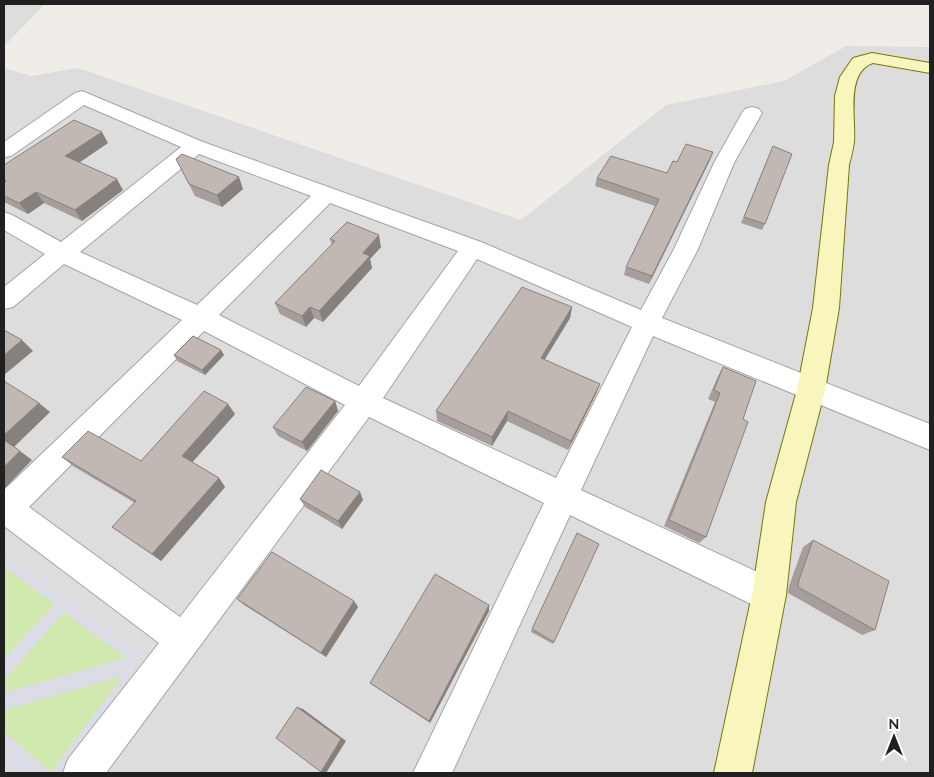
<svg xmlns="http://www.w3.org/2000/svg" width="934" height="777" font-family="Lato,sans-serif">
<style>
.residential{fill:#dedddd}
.grass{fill:#d1e9af}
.plaza{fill:#dbdce6}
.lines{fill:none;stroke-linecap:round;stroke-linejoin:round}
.street-casing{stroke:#a4a4a4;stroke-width:2}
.secondary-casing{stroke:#767708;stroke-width:2}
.street{fill:#fff;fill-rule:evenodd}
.secondary{fill:#f8f5bd;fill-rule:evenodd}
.wall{fill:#a69e9a}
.shaded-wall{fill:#87817d}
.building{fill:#c1b8b3;stroke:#87817d}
</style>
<rect width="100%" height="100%" fill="#f0ece7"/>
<g class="residential">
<polygon points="4,4 45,4 4,46"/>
<polygon points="846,46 930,47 930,773 4,773 4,68 31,76 78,68 521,220 666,105 784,81"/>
</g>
<g class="grass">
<polygon points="4,567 55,604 4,659"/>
<polygon points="64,612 127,658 4,693 4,680"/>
<polygon points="123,676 51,773 4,732 4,710"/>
</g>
<polygon class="plaza" points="4,555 138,651 136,673 59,773 22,773 4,757 4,732 51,773 123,676 4,710 4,693 126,658 64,612 4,680 4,659 55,604 4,567"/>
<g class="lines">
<g class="street-casing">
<path id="street" d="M82,91L203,142L481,242L641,310L674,249L714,163L742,113L745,109L752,107L759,109L762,113L734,163L698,249L662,318L930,424V450L653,336L581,490L781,583L786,595L781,607L769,612L757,607L570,515L452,773H413L544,503L369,417L106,773H63L68,759L159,643L4,526V490L182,320L64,264L13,307L4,309V287L45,254L4,230V212L12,215L61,242L181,147L84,105L11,156L4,157V142L75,93ZM199,154L311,196L197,305L80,252ZM330,203L458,251L359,386L219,315ZM477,259L632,327L556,478L383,398ZM204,331L345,405L180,617L29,507Z"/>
</g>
<g class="secondary-casing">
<path id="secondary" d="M872,53L930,63V73L873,63C845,72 856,120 854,142C853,150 851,157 849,165L839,308L825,390L796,502L786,595L752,773H714L752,595L766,502L797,390L813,308L829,165L834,142L835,96L840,77L853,58Z"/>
</g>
<use href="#street" class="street"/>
<use href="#secondary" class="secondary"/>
</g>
<g class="wall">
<polygon points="108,143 79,163 123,190 82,221 44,203 28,214 4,202 4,165"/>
<polygon points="713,152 710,160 649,284 624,275 626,267 655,206 595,186 597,178 667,173 677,162"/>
<polygon points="770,153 765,224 762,230 741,223"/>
<polygon points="176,159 243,189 222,207 195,196"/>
<polygon points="330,239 381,247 370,259 372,268 323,322 314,318 306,327 280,314 275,303 332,245"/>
<polygon points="572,307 570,318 544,360 600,384 596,394 568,450 507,421 492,446 437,421 436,411"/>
<polygon points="221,350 224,355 205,375 177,361 174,355"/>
<polygon points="723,367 743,419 706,537 699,543 664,526 715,402 708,399 718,376"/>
<polygon points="335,401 338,411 307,451 278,436 273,427"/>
<polygon points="235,414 192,462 219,478 225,487 161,561 112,527 135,503 73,466 62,457 141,461"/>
<polygon points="360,492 363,500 342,529 305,507 300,499"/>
<polygon points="577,533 554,642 553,644 531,632"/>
<polygon points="813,540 875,630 862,635 788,593 789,586 803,547"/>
<polygon points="237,599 354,601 358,607 326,657 244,605"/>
<polygon points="489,605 489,611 430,723 374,686 370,683"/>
<polygon points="930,762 930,773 929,773"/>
</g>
<g class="shaded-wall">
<polygon points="102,132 108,143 72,167 65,156"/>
<polygon points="713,152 710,160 649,284 652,276"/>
<polygon points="239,177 243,189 222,207 217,195"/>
<polygon points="117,179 123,190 82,221 75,210"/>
<polygon points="36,192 44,203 28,214 19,203"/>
<polygon points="379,235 381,247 370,259 372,268 323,322 319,311 363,253"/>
<polygon points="310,307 314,318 306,327 302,316"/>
<polygon points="572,307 570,318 539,369 541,358"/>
<polygon points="22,340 33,351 4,375 4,355"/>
<polygon points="221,350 224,355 205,375 202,370"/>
<polygon points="600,384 596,394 568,450 571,441"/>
<polygon points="335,401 338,411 307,451 302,442"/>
<polygon points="39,403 50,412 13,448 4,441 4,435"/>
<polygon points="228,404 235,414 190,465 182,456"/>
<polygon points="508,411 507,421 492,446 492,437"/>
<polygon points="20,451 32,460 4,489 4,467"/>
<polygon points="219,478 225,487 161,561 152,554"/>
<polygon points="360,492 363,500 342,529 338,521"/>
<polygon points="354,601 358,607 326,657 321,653"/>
<polygon points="489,605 489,611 430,723 429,721"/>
<polygon points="297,707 303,709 346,741 326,773 321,772"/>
</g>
<g class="building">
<polygon points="74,120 102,132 65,156 117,179 75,210 36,192 19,203 4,196 4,183 6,181 4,180 4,165"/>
<polygon points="686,144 713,152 652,276 626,267 659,199 597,178 611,156 667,173 673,161 677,162"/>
<polygon points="773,146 792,154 765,224 744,217"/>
<polygon points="182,154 239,177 217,195 189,184 176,159"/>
<polygon points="347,222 379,235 363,253 370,256 319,311 310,307 302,316 275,303 335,241 330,239"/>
<polygon points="522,287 572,307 541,358 600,384 571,441 508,411 492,437 436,411"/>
<polygon points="4,330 22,340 4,355"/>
<polygon points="193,336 221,350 202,370 174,355"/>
<polygon points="723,367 756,381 743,419 748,422 706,537 669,520 720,393 714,390"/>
<polygon points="4,381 39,403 4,435"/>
<polygon points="306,387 335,401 302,442 273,427"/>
<polygon points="204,391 228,404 182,456 219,478 152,554 112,527 136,501 62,457 88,431 141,461"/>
<polygon points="4,440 20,451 4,467"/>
<polygon points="321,470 360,492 338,521 300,499"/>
<polygon points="577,533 599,544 554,642 532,629"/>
<polygon points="813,540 889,581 875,630 798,587 799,580"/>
<polygon points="272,552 354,601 321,653 237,599"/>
<polygon points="435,574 489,605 429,721 370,683"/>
<polygon points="297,707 341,739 321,772 276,738"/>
</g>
<rect width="934" height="777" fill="none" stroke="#202020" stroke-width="10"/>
<g transform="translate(894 737)" stroke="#ffffff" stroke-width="4" paint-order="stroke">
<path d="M0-4L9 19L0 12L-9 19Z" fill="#202020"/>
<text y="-8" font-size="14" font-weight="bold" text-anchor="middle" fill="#202020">N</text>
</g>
</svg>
